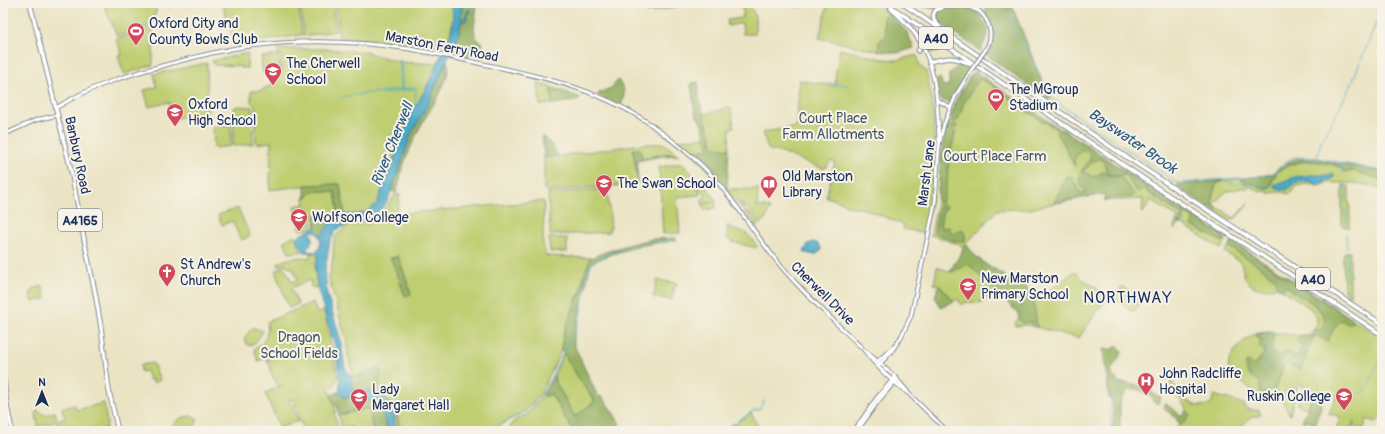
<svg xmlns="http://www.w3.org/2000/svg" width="1385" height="434" font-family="Pangolin,sans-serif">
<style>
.green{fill:#bfce71;stroke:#6d7e68;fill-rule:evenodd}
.forest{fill:#97b163;stroke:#597060}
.water{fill:#48a9c7;stroke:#326c92;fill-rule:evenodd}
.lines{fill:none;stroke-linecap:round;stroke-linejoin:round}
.stream{stroke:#48a9c7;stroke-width:1}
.secondary-casing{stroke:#838a91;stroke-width:5}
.primary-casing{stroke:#838a91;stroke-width:5.5}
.trunk-casing{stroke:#838a91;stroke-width:5.5}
.secondary{stroke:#fff;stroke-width:3}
.primary{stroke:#fff;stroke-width:3.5}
.trunk{stroke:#fff;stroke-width:3.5}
.secondary-bridge-casing{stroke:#838a91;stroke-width:5;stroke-linecap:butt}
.secondary-bridge{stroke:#fff;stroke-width:3}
.labels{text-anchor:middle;stroke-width:4;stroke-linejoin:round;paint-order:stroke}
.shield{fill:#f7f3e8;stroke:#5d6a87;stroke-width:1}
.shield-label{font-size:13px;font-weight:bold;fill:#1b2f5e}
.poi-label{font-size:14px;fill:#1b2f5e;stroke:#f7f3e8;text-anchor:start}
.street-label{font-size:14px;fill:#1b2f5e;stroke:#f7f3e8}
.park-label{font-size:14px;fill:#445763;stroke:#f7f3e8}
.water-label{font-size:15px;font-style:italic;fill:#2b5a83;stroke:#f7f3e8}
.quarter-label{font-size:16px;letter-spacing:1px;fill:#1b2f5e;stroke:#f7f3e8}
</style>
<rect width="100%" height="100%" fill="#f7f3e8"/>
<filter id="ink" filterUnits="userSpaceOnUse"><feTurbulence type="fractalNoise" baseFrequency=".025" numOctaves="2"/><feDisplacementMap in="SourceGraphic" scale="8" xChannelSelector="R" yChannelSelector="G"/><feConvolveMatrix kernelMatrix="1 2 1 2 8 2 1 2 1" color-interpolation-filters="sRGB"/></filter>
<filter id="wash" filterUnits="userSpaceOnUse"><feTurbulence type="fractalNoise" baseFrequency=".012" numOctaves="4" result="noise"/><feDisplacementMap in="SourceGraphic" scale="16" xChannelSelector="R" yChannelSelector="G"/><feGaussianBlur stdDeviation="0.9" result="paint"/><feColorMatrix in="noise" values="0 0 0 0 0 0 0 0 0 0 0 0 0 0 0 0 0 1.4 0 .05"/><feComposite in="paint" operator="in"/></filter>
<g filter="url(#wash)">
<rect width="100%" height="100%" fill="#ebe4c4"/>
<g class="green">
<polygon points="103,3 156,3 156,12 151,25 117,36"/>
<polygon points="222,3 298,3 302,35 234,45"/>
<polygon points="300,3 333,3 336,31 304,36"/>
<path d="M336,3H452C454,19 452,31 445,46L339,37Z"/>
<polygon points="644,3 683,3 681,6 647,13"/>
<polygon points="798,3 873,3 888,13 883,17 886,35 879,42 878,51 819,38 828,3 797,7"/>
<polygon points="740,4 752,9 755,17 755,34 743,34 742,23 728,26 727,20 742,18 742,15 744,14"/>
<polygon points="153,27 153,65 124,74 118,56 122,54 116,39"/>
<path d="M278,49H324L365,52L400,62L437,64C431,79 424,99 412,110L377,203L370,210L363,213L345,216L340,184L301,186L270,190L271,142L256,144L255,111V106L251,102V91L264,90V88L271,86V82L274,81L272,75H269V73L281,72V54H278Z"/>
<polygon points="840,49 882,59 897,60 917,55 920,66 926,71 932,100 934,126 934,153 932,196 925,233 903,229 904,225 868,210 845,205 845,203 826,197 835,162 831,161 824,169 783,153 768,149 763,132 797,127 799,80 835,86 836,70"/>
<polygon points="248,53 247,68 240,68 240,66 214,65 212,61"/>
<polygon points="278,55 280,71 263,73 261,57"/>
<polygon points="207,63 208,111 173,119 169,102 149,107 144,90 157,87 154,74"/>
<path d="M972,73L995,87L1025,110L1039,119L1057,129H1063L1224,236L1226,240L1221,249L1182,224L1177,225L1174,230L1175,223L1178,218L1151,200L1143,213L1142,212L1143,199L1105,201L1104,194L1041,206L1032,209L997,210L966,244L975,256L992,269L993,268L1016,284L1020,281L1025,283L1033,303L1075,271L1083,279L1108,296L1079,338L1028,325L1016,326L1015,322L1019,319L1018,313L997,292L979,303L967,302L961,305L958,299L954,301L939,285L934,284L937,267L952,272L962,252L963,246L931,235L937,204L942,148L948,124L956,100ZM1163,196L1225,239L1223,242C1217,239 1211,236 1206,233C1197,229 1196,217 1185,214L1182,224L1178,223L1182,216L1158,198Z"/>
<polygon points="538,84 551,87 552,104 540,105"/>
<polygon points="237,106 252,107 253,144 233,146 234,108"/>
<polygon points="731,107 734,127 730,128 729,149 714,147 710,133 703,114"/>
<polygon points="230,117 231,117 231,146 214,148 213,127 218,127 219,124 225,125 225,127 226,125 229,125"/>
<polygon points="706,137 709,149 691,152 677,140"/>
<polygon points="663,143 678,154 664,154 642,158 633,149 638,184 547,191 544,189 544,158 634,145"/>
<path d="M1307,161C1322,161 1336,164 1348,172L1354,171L1382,180V189L1366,185L1354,183H1329L1318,186L1305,184L1297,186L1290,194L1282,192L1268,193L1266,191L1259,192L1257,189L1254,190L1253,187H1248V188L1246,189L1245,187L1226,192L1213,204L1234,218L1249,203L1235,219L1230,221L1216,212L1218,210L1212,204L1213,193L1216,184L1226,180L1240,179L1245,183L1271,186C1275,168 1291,164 1307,161Z"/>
<polygon points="682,163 695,177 697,181 698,180 709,190 717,202 715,202 716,208 704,210 703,204 713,202 702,204 702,199 705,198 706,193 704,194 702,193 697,183 700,195 677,197 680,233 663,234 659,167"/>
<polygon points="1343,185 1349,186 1350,220 1349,228 1342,226 1342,192"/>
<polygon points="607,189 611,228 609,228 610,232 550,235 548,193"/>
<polygon points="727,189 758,189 757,206 770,208 766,219 760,224 751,211 739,202 745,209 744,210 745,212 750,213 758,225 756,227"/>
<path d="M314,191L335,192L338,209L333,215C327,216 322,214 315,215L316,228L300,230L296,215L306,214L305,209L295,211L294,206L305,204L304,198L308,197L309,193Z"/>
<path d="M396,194L400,195L397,214L544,201L543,244L546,256L591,258L586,268L580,295L578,296L564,332L560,353L540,395L523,412L489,431H401L397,415L378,393V368L356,377L353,374L348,355L346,339L329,279L333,258L334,240L335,237L347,226L355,224H370L380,215ZM398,256L411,294L405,295L395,267L390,258Z"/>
<polygon points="238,208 250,236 241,240 232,221 222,225 218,215"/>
<path d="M727,226H729L733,230C747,231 749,235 757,246L756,248L733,242L727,238Z"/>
<polygon points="294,235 302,252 289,253 284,241"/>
<polygon points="549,238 567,238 567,252 550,252"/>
<path d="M1231,242L1241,247L1382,338V414L1377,422L1366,419L1364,429L1353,426L1354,421L1351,431H1336L1340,416L1329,414L1336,395L1325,392L1315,391L1307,408L1297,405L1304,386L1298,383L1290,415L1275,389L1257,397C1254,393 1251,389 1247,386C1242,382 1233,378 1230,372C1226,365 1230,358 1234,352C1258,318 1280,339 1313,335C1324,334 1334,327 1342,320L1355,322L1241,247L1307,298L1325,316L1324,330H1316L1310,333C1328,318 1307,306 1295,298C1290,295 1285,291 1280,288C1273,285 1262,294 1250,284C1241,276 1245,269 1240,262C1236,258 1229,256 1225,252Z"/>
<polygon points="1345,252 1350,252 1350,296 1344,291 1343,257"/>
<path d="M310,253H315L318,255L315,268L317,287L314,288L311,286L310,280L291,288L298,304L289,308L275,271L284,267L292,282L298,280L292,267L289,268L286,264L279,267L278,263C289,258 297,256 309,258Z"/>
<polygon points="657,280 676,283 677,284 674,289 672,300 653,297"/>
<polygon points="43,286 46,299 33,302 30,293 32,292 32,289"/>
<polygon points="1122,286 1141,298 1141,301 1134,311 1131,311 1121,304 1121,303 1119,301 1118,302 1114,300"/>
<path d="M313,302L317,313L324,311L338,378L332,388L329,389L336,412L334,413L338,427L324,431H304L302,423H300L293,399L289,400L298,421L280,428L265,393L284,385L277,388L278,386L270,372L271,368L267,359L270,358L269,357L258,361L254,349C264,344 270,333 267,322Z"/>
<polygon points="252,328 254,328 263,331 256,342 248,346 244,338"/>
<polygon points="564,353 579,379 595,401 575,417 555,381 554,375"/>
<polygon points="153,363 160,380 153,383 152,379 149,380 146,371 141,372 140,365"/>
<path d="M1171,381L1185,400L1197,406L1211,405L1214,395L1244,404V407C1249,410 1253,411 1259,410L1261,415L1250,418L1239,429V431H1168L1170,428L1172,430L1178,427L1180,423H1184L1190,414L1182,403L1183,401L1173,394L1171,395L1170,394L1168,396Z"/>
<polygon points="551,394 573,431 512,431 510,427 515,420 526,415 543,395 547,396"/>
<polygon points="104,403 107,423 106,428 97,431 58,431 56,423 58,420 65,418 62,408 75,405 77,410"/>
<polygon points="369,408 373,431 351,431 350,426 344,428 341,425 339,415"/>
<polygon points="35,409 45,415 55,412 57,419 54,422 38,426"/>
<polygon points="751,413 758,426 756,431 725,431 732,425 737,424 739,420 744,418"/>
<path d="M193,416L197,418C198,432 182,431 173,431L172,430C173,419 184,416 193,416Z"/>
</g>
<g class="forest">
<polygon points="462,3 490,3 477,4 474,29 476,39 483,43 481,48 473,46 468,59 450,55 458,37 461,22 466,21 469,13 469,9 464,19 461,20"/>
<path d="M990,3H1011L1044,87L1052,99H1046L985,54C992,45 996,31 990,20C988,17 985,15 985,11C986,8 988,6 990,3Z"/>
<polygon points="945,8 968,8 980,15 988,28 987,37 980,51 940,23 936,17 937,13"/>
<polygon points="888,13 907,32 914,48 897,53 878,51 879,42 886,35 883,17"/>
<polygon points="922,32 926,32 944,48 937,52 930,52 921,36"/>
<path d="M447,61C454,77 428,112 420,127C413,141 407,155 402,169C400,177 399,185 396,193L391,191L412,132L427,106Z"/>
<polygon points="959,65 969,69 950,102 948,102 940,100 935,80 940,78 943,86 949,85 949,74"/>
<path d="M974,71L1148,188L1223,236L1222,238L1225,240L1223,242L1192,226L1193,218L1185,214L1182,224L1177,223L1182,217L1181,214L1147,192L1148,188L1138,192L1135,190L1126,175H1114L1108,174L1103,161L1100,159L1092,162L1085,170H1081L1087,164L1091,156L1089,152L1082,151C1076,156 1073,158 1075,167C1068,155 1065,143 1057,134V129L1025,110L995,87L980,79L964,103L958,120L953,124L952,121L956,100Z"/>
<path d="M618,80C626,90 625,94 621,106L598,95L599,93L611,88Z"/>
<polygon points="698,82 700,103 710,133 712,146 714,147 729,149 727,190 691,152 709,149 702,125 695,112 691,86 692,83"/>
<polygon points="551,87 581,98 580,99 575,101 552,104"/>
<polygon points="949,125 954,126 957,125 949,160 947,185 942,203 938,202 937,200 942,148 947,127"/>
<polygon points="542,135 552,145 558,156 544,158"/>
<polygon points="633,149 640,149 642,158 664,154 678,154 679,155 662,156 637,161 638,184"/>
<path d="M1295,159H1317L1382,172V180L1354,171L1344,172C1342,170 1342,168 1340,167C1337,165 1331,164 1328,164C1312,160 1287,159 1275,174C1272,178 1272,184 1269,188H1261C1253,182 1248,185 1240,179L1273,174L1287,163Z"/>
<path d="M1082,171L1093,177L1103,172L1111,176L1121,177L1134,195L1132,197L1110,198L1105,201L1104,194L1054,203L1065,178L1068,174L1067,179L1071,176L1080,192L1083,193L1086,192C1080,186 1076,180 1081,172Z"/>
<polygon points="1226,180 1216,184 1213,193 1212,204 1218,210 1216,212 1177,187 1178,185"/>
<path d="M340,184L345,216C333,218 328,226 321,235L316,230L315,215C322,214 327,216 333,215L338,209L335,192L314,191L309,193L308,197L305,198V185Z"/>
<polygon points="940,205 946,206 947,208 943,211 940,226 946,228 949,227 951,233 956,233 959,230 963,230 965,235 965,241 955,241 934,233"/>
<polygon points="676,238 675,241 655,243 640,246 612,254 593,262 590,267 579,319 574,335 574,345 598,397 601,396 603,398 614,414 620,424 610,431 573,431 551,394 547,396 543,395 554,375 555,381 575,417 595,401 579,379 561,349 564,332 578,296 580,295 586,268 591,258 605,252 630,244 652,239"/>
<path d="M1232,242L1355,321L1347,324L1342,320L1334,328L1328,341L1314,335L1301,369L1287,364L1284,366L1275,389L1260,395V382C1250,375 1246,377 1246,362L1248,361L1253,366L1264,354V349L1260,347V343L1263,341L1262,339L1259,340L1256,334L1268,332H1274L1272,348L1275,355L1280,357L1286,349L1293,357H1298L1302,346L1297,341L1302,335H1314L1313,332L1322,329C1330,317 1317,306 1308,300C1305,298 1302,297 1299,296C1294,293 1290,289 1286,286L1281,289L1276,287L1277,281L1267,272L1250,260L1229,247Z"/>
<polygon points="966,244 975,256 992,269 993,268 1016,284 1020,281 1025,283 1034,303 1037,327 1035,327 1030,322 1022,323 1019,319 1018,313 968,264 952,272 949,272 962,252 963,246"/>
<polygon points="398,255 411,294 405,296 395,267 390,258 395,258"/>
<polygon points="939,285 954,301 941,308 935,296"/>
<path d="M1116,345L1123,351L1111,370L1113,377L1117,379V382L1128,383V384C1141,385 1149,389 1158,397L1159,396L1161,397L1158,404L1152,401L1153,399C1148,394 1142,391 1135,389L1134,390L1129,389L1121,399L1120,406V431H1111C1115,421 1114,408 1112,399L1109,398L1103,349H1114Z"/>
<path d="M378,368L381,371L378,392C392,399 398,416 401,431H396C395,419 389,393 374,391C368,390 363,392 358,391L353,387L351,376L353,374L356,377Z"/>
<polygon points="1315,391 1325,392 1316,423 1302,421"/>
<path d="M339,392C345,397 349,397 356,398C376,400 385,410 387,431H373L369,408L339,415L337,405H334L331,395Z"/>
<polygon points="1165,403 1180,415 1181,414 1183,415 1186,410 1190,414 1184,423 1180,423 1176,420 1177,419 1163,407"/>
</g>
<g class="water">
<path d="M452,3H462L461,20L464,19L469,9L470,10L465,21L461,22L458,37L446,62L427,106L412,132L387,202L375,216L365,221L353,222L336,230L330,241L325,270L327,294L340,337L345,367L351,376L353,387L358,391H374L382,396L391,409L396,431H387C384,404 368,395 344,398L343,396L339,392L340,382L335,346L317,287L315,268L318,255L315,253L304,252L296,237L314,228L321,235C326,229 329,223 336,219C352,209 360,221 377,203L412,110L416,106L425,90L451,34L453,23ZM312,231C322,233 323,246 316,252L306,251L313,240L311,233Z"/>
<polygon points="1312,175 1335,175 1332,179 1318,185 1309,181 1297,182 1287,190 1274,188 1274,185 1294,177"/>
<polygon points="813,242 817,243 821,247 821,251 815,255 805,253 804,251 808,244"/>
</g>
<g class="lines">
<g class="stream">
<polyline points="1005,3 1016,36 1026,47 1052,99 1079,117 1177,183 1263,176 1272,173 1287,161 1295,157 1317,158 1382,171"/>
<polyline points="469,10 472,3"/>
<polyline points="401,63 402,88"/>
<polyline points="829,83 847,85"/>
<polyline points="400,88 400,60"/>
<polyline points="380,94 414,89"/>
<polyline points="341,97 416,87 415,109"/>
<polyline points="1317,158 1321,142 1350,87 1382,9"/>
<polyline points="1340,163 1343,168 1343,173"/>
<polyline points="1227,180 1229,183 1250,184 1270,187"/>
<polyline points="1345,185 1346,203"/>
<polyline points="308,207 312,229"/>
<polyline points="1346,209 1346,227"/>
<polyline points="1346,234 1347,248"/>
<polyline points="1347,281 1347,253"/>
<polyline points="1346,294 1346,289"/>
<polyline points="1267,332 1267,337"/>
<polyline points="1267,342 1267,351"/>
<polyline points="1267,355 1266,360 1270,371"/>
<polyline points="1362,395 1382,358"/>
<polyline points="342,430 342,431"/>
<path d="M491,431L511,419L525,412L545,390L563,353L574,335L579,319L589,268C597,249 657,242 676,241"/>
<path d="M718,431H725L732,424H737L739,419C748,417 749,410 759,410L764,401"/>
<polyline points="1111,431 1111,396"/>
</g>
</g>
</g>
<g filter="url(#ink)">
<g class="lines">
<g class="secondary-casing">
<g id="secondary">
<path d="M979,11C990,21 994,36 986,49"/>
<path d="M924,49C937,76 938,111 939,141"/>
<polyline points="937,100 950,107"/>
<path d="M56,108C90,86 130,74 169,64C196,57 223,49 251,46C303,39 358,41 410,49C439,54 468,61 497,67C552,79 607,93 653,126C674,142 696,158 714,178C740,207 759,241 785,271C809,299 838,324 864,350C875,365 893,382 908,393L947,431"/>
<polyline points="3,135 36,120 58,115"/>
<polyline points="867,352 893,375 907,391"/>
<polyline points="878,361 893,347"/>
<polyline points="878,366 891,352 901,337 911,316 935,203 939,146 941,136 944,124 956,95 970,72"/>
<polyline points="854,431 876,399 895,377"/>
<polyline points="857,431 879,400 897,379"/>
</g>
</g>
<g class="primary-casing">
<g id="primary">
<polyline points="30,3 71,170 84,239 95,292 101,327 109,391 118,431"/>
<polyline points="3,371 7,406 12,431"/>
</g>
</g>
<g class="trunk-casing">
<g id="trunk">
<polyline points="886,3 987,73 1162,191 1261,255 1382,335"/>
<polyline points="902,3 1111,147 1382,324"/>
<polyline points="913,3 930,6 967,6 979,11"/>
<path d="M891,9C905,21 916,32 924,49"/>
<path d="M940,27C934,22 931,16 936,10L941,8"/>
<polyline points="918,51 922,44"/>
<path d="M929,62C947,57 955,56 971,65"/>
</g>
</g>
<use href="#secondary" class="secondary"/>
<use href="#primary" class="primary"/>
<use href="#trunk" class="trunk"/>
<g class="secondary-bridge-casing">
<polyline id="secondary-bridge" points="970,72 986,49"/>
</g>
<use href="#secondary-bridge" class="secondary-bridge"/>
</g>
</g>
<defs>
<g id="stadium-pin" transform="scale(0.9)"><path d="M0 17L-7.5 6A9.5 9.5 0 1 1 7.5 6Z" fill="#d1495b" stroke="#f7f3e8"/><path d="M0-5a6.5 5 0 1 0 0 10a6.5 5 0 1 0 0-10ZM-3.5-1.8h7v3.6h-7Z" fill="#fff"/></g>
<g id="school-pin" transform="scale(0.9)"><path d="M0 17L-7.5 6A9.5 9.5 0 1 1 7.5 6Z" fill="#d1495b" stroke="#f7f3e8"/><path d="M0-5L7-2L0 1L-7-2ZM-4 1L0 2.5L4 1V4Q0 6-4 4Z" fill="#fff"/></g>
<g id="library-pin" transform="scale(0.9)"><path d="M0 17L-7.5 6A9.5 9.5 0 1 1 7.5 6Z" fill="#d1495b" stroke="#f7f3e8"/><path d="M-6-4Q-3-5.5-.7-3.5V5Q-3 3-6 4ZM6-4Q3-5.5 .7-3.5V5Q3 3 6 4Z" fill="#fff"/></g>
<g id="university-pin" transform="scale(0.9)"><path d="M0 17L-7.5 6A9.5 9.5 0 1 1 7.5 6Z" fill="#d1495b" stroke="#f7f3e8"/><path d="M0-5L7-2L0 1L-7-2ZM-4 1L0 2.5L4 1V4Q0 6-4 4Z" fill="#fff"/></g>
<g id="church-pin" transform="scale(0.9)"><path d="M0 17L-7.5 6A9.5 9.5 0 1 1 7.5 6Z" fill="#d1495b" stroke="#f7f3e8"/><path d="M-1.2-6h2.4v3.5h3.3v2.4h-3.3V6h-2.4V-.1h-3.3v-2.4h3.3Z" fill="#fff"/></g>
<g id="hospital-pin" transform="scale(0.9)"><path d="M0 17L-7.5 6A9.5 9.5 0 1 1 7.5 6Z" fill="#d1495b" stroke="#f7f3e8"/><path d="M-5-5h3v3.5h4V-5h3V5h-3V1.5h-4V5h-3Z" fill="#fff"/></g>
</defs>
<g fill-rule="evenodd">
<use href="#stadium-pin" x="136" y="31"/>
<use href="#school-pin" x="273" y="71"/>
<use href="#stadium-pin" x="996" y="97"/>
<use href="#school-pin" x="175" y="112"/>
<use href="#school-pin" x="604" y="183"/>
<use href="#library-pin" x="769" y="184"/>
<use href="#university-pin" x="299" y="217"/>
<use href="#church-pin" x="167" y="272"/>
<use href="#school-pin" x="968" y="286"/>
<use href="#hospital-pin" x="1146" y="381"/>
<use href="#university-pin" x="1344" y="396"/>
<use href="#university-pin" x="359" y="397"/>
</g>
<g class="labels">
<g class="shield">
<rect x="919" y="27" width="34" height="22" rx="3"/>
<rect x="58" y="209" width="44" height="22" rx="3"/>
<rect x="1296" y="268" width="34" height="22" rx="3"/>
</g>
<g class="shield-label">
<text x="936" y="43">A40</text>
<text x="80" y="225">A4165</text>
<text x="1313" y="284">A40</text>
</g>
<g class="poi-label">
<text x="149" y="28">Oxford City and<tspan x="149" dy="16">County Bowls Club</tspan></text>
<text x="286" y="68">The Cherwell<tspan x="286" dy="16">School</tspan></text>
<text x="1009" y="94">The MGroup<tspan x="1009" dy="16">Stadium</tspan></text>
<text x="188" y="109">Oxford<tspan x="188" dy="16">High School</tspan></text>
<text x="782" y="181">Old Marston<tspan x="782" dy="16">Library</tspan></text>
<text x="617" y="188">The Swan School</text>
<text x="312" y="222">Wolfson College</text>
<text x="180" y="269">St Andrew's<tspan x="180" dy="16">Church</tspan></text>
<text x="981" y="283">New Marston<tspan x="981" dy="16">Primary School</tspan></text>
<text x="1159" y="378">John Radcliffe<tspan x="1159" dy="16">Hospital</tspan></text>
<text x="372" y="394">Lady<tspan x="372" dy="16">Margaret Hall</tspan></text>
<text x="1331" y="401" text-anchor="end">Ruskin College</text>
</g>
<g class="street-label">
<text transform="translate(442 46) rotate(11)" y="5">Marston Ferry Road</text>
<text transform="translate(78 155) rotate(78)" y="5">Banbury Road</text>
<text transform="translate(926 173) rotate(-83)" y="5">Marsh Lane</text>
<text transform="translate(823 293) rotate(45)" y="5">Cherwell Drive</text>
</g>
<g class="park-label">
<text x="833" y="123">Court Place<tspan x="833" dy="16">Farm Allotments</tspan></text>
<text x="995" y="161">Court Place Farm</text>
<text x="299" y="342">Dragon<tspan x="299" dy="16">School Fields</tspan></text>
</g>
<g class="water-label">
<text transform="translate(1133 141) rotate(34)" y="5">Bayswater Brook</text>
<text transform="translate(392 144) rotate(-68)" y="5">River Cherwell</text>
</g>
<g class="quarter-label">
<text x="1128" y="303">NORTHWAY</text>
</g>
</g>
<rect width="1385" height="434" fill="none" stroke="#f7f3e8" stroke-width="16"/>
<g transform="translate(42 392)" stroke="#f7f3e8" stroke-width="3" paint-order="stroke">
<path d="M0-3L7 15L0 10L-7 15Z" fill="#1b2f5e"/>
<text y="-6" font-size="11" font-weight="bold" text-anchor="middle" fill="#1b2f5e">N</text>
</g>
</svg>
